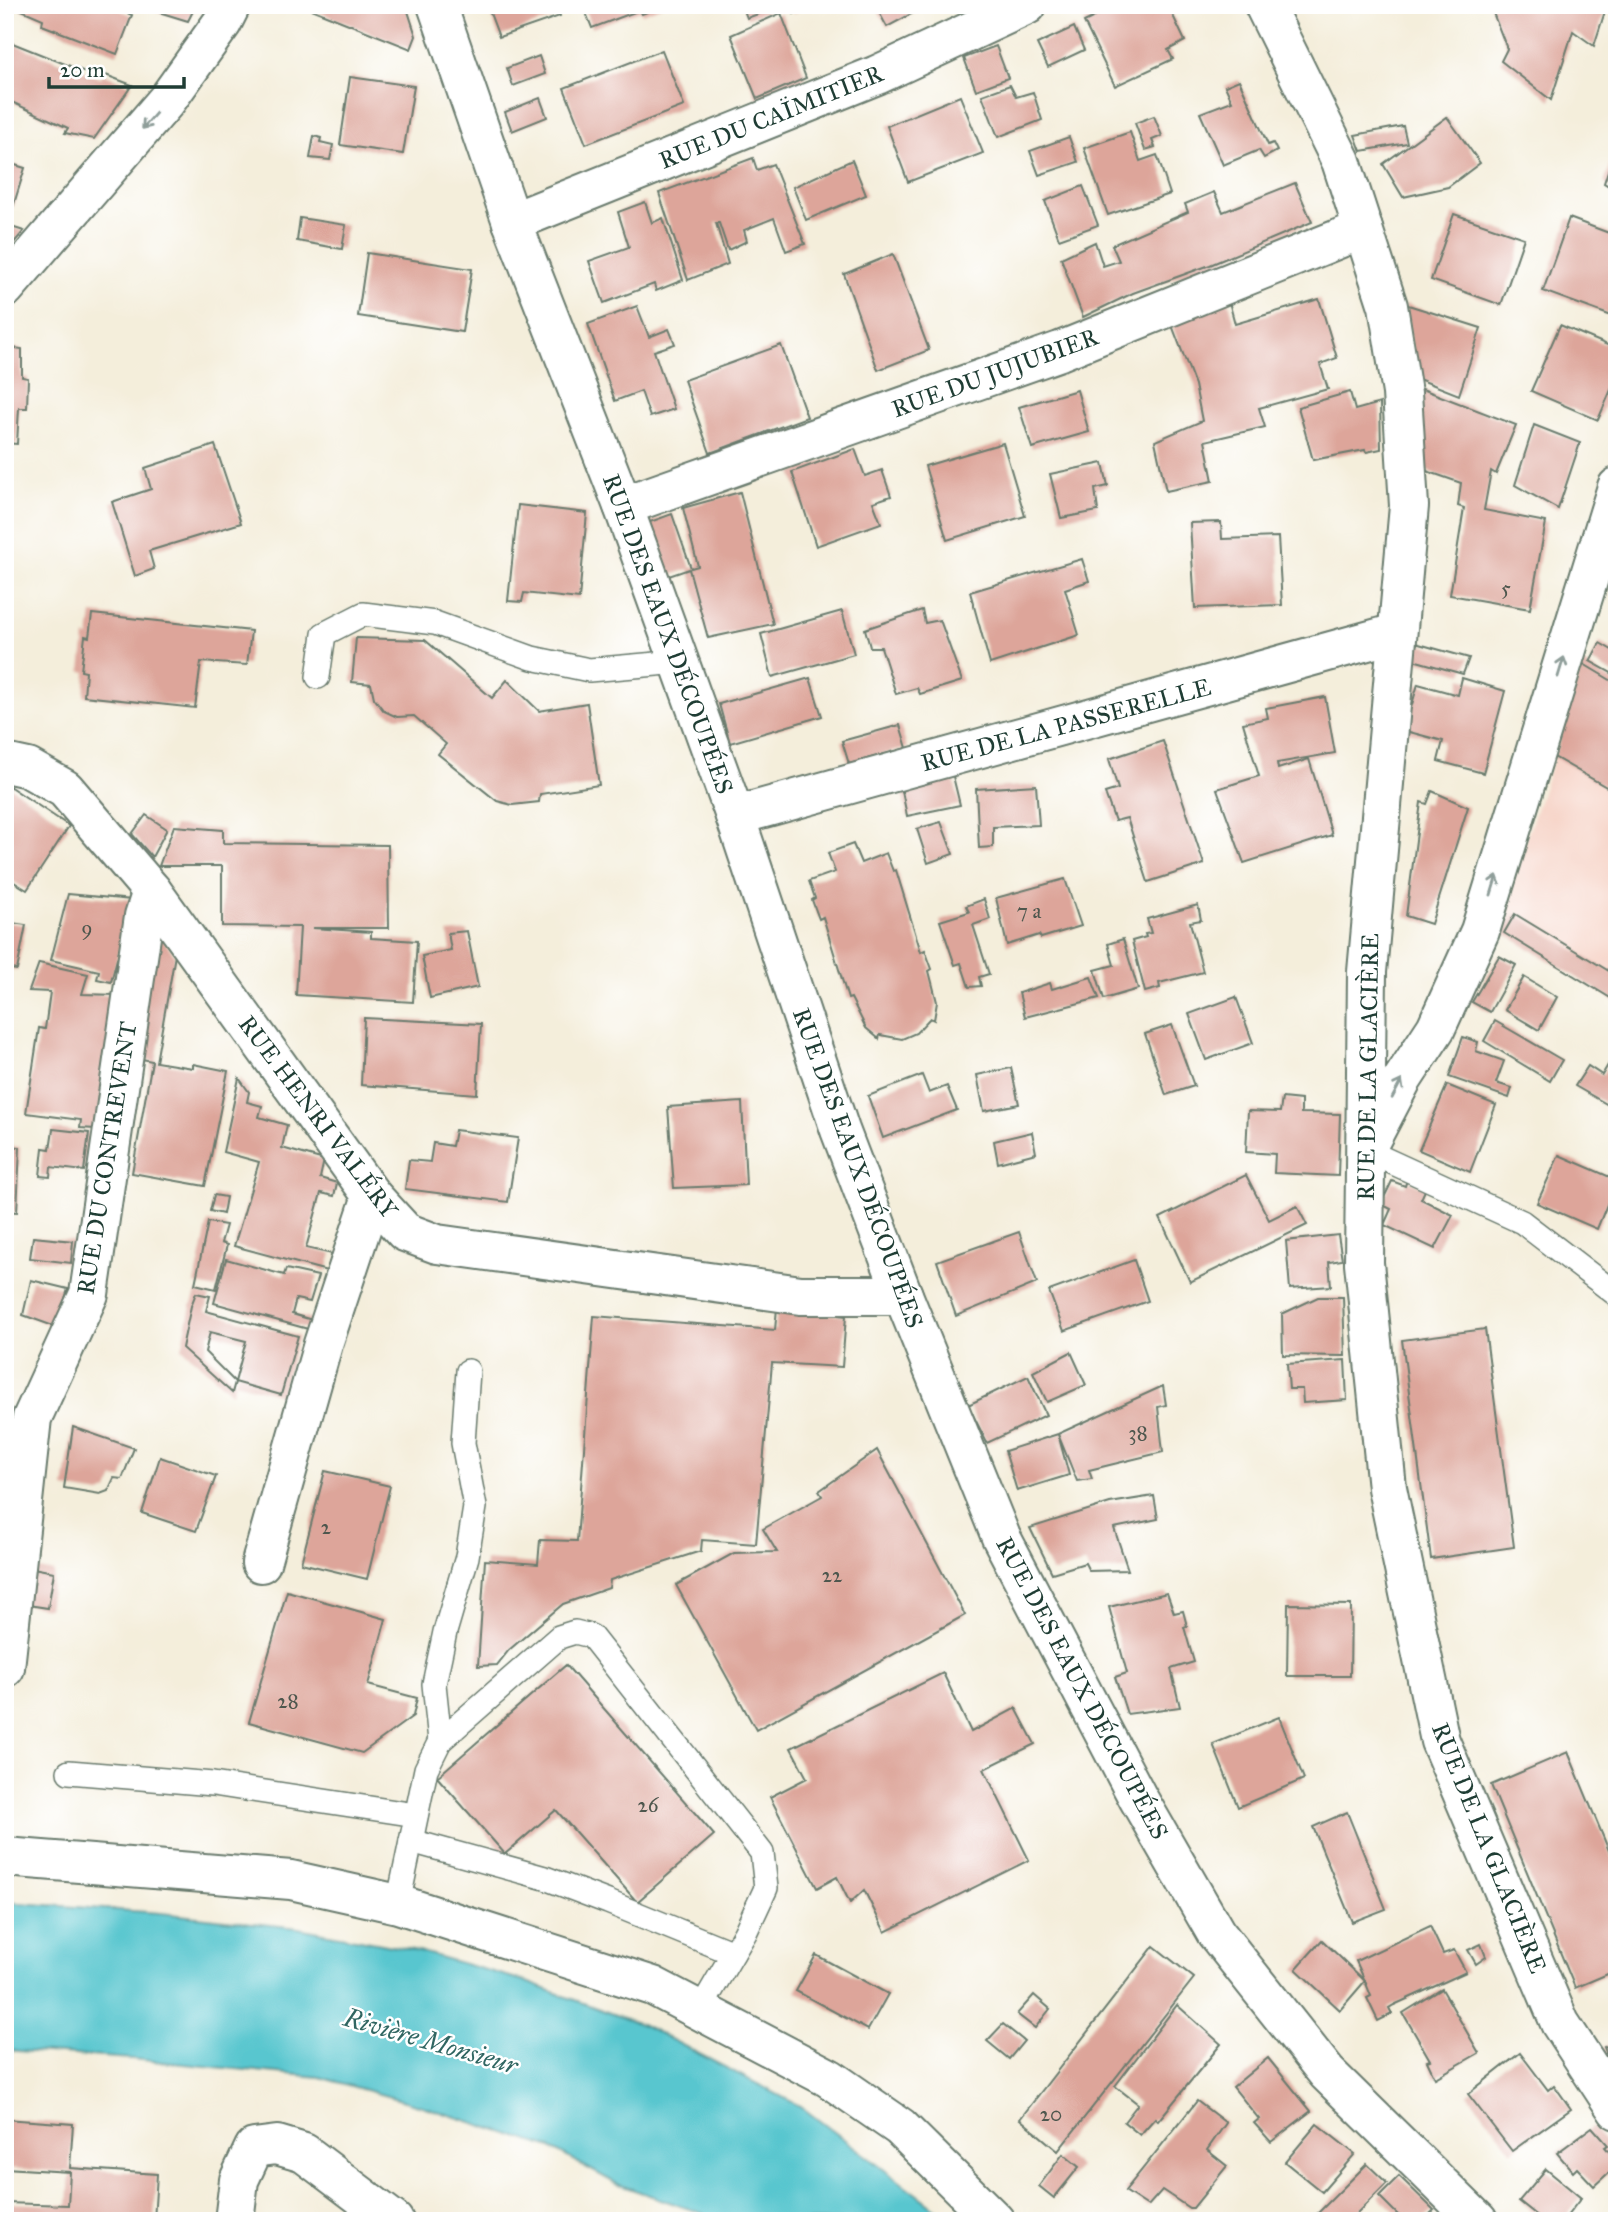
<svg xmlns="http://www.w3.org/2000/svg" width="1622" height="2226" font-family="'IM FELL Great Primer',serif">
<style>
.built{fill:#f6d2c5}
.water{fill:#59c6cf;stroke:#3c8282;stroke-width:2}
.building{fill:#dda59a}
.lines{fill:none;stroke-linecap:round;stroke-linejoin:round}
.service-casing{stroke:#6a7b6e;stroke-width:26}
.minor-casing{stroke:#6a7b6e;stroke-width:42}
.tertiary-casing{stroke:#6a7b6e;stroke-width:42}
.service{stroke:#fff;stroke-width:23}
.minor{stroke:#fff;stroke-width:38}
.tertiary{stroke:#fff;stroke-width:38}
.oneway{stroke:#8f9e9a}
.labels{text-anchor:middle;stroke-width:5;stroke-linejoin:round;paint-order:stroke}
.number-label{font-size:21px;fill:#4e574e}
.street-label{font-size:24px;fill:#1f3d34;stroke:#fff}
.water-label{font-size:26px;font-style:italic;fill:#306662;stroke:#fff}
</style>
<rect width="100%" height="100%" fill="#fff"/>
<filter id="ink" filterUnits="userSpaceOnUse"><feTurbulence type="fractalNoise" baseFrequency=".0143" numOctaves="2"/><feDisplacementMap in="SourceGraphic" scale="14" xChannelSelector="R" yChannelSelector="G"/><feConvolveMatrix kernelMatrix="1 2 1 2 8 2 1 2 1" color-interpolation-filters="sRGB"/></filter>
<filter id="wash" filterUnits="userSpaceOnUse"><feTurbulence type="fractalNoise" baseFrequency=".00686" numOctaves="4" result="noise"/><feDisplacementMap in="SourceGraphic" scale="28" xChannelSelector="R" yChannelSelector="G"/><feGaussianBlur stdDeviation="1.57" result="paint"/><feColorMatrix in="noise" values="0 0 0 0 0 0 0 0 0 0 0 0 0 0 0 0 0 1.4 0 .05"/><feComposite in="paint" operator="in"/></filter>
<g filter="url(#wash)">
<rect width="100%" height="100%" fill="#f4eedb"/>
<polygon class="built" points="1617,684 1617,1002 1504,933 1495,931 1559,742"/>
<polygon class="water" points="5,1902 161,1913 298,1928 418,1951 521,1980 645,2026 800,2106 952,2221 716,2221 707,2215 617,2184 551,2148 419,2105 319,2077 132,2059 5,2050"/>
<g id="blocks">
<g class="building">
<polygon points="10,5 108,5 132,15 117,54 42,25 43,19"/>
<polygon points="136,5 196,5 188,21"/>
<polygon points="301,5 406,5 416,36 411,49"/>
<polygon points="487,5 556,5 560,16 499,37"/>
<polygon points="583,5 665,5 642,14 640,10 592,28"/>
<polygon points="742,5 781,5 781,6 747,18"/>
<polygon points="788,5 808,5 794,14"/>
<polygon points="875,5 928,5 887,27"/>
<polygon points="1119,5 1168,5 1185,41 1168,50 1173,59 1115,86 1084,22"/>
<polygon points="1490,5 1607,5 1594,46 1573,31 1551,100 1501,61 1507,49"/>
<polygon points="781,13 806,78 757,99 731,35"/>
<polygon points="1074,27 1084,50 1048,67 1037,44"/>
<polygon points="5,40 100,78 103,74 132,85 94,139 65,133 68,128 5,99 7,80 5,79"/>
<polygon points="996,46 1008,78 976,90 964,58"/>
<polygon points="662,50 684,106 586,144 564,88"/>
<polygon points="539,56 545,74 513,86 507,68"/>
<polygon points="350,77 414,86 403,154 340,145"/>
<polygon points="1239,80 1268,145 1273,143 1277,151 1264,158 1259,150 1223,165 1200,113 1232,101 1225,86"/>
<polygon points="1010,85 1016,97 1033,92 1042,120 998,137 982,95"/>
<polygon points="960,96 983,153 908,182 887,126"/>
<polygon points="540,98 547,117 512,131 505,112"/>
<polygon points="1154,116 1162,136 1152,140 1155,147 1145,150 1135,123"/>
<polygon points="1447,117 1480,163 1448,187 1403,197 1383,164"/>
<polygon points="1403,126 1407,143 1361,151 1355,135"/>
<polygon points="1130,132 1140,161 1157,155 1170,194 1108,215 1084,148"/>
<polygon points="314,136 321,138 320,142 333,145 330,160 310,158"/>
<polygon points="1069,137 1078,162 1039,175 1030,151"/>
<polygon points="1616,147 1617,147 1617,191 1604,183"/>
<polygon points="753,158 757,170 773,164 805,244 786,251 774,218 744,230 747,241 728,250 719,223 716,223 728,264 688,280 659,193"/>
<polygon points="852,160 866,195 806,220 793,187"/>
<polygon points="5,162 25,168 13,207 5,205"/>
<polygon points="1295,183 1312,222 1210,265 1133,293 1083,317 1061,258 1095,242 1103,266 1119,261 1112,245 1188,212 1185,204 1214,192 1223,212"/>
<polygon points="1083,186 1098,225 1059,239 1045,201"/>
<polygon points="645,202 652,223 663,218 683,280 656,291 654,284 604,303 589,261 629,247 618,212"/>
<polygon points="1454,214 1524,238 1501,305 1431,280"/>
<polygon points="300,218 346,225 342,249 297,241"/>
<polygon points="1569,218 1617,236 1617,318 1543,291"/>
<polygon points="5,225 24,231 5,253"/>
<polygon points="367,253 472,269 462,332 358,316"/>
<polygon points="893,254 929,350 878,370 844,274"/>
<polygon points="1228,298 1235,324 1319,299 1337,358 1320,364 1328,389 1259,408 1265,427 1205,441 1213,481 1166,491 1155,441 1202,421 1195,385 1170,320"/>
<polygon points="1405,304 1481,328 1459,395 1416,378"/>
<polygon points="637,306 649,337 669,329 675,344 654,351 674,409 650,417 641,391 615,401 588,324"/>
<polygon points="1560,325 1617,349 1617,376 1598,420 1531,391"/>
<polygon points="781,345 807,417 710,453 684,380"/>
<polygon points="8,347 22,349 22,377 28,378 27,408 19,408 17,444 5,443 5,349"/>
<polygon points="1417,387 1516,425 1496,474 1491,471 1484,510 1546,522 1530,609 1450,595 1464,508 1458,506 1461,483 1421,469 1424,439"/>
<polygon points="1077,390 1089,432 1032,448 1019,407"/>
<polygon points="1350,392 1355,410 1380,403 1381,449 1366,452 1365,450 1313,460 1298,407"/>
<polygon points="1534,425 1580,443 1558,509 1515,485"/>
<polygon points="1003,443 1025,516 947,540 925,466"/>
<polygon points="215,445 241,523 149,551 154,569 135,576 112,502 151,489 145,468"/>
<polygon points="855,449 865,476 882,470 891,496 873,502 881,523 816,546 792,472"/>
<polygon points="1103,463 1108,486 1095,489 1098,511 1061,518 1050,474"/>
<polygon points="740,492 773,624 708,638 689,569 666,577 647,523 672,514 691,568 698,566 683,508"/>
<polygon points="518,505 587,513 579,599 524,593 522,602 508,601"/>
<polygon points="1221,522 1222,539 1278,537 1282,605 1195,608 1190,523"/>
<polygon points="1082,559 1089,581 1065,589 1079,635 990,664 970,592"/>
<polygon points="922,610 925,623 940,620 962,681 920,694 917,688 896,694 881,647 870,647 865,629"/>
<polygon points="842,611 854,654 772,677 761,634"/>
<polygon points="92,614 251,631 247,665 201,662 195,708 84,696 86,672 81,671 85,636 89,637"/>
<polygon points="356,638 425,640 492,698 507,680 539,711 587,703 599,785 540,794 539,802 512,805 497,801 438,754 446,744 414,716 397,717 384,711 374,698 371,684 352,682"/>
<polygon points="1408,641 1469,658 1463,674 1406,658"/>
<polygon points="1600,643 1617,653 1617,676 1590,661"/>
<polygon points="1582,663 1617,684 1617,793 1554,757"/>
<polygon points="810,678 822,716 730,743 719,704"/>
<polygon points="1462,678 1505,691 1483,773 1438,761 1443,741 1402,730 1403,706 1411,708 1418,684 1458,695"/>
<polygon points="1325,697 1335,753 1277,763 1278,769 1309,759 1332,835 1244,863 1217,789 1259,776 1243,723 1268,718 1266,708"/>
<polygon points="900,725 907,748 849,764 842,741"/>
<polygon points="1163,741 1204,864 1148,882 1127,818 1115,821 1105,793 1118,789 1109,759"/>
<polygon points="951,768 960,805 907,816 900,781"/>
<polygon points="1036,785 1039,825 993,827 993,847 979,848 976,789"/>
<polygon points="9,786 69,826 27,890 9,879 5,884 5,804"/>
<polygon points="1432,791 1468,807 1431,924 1406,916 1421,802 1427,804"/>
<polygon points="146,815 167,829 152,857 132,834"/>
<polygon points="941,822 953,854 928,863 917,829"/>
<polygon points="174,826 223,830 223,843 388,845 389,928 313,928 371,932 371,938 417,941 413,1002 296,995 300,927 222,926 222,866 159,866"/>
<polygon points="853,844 861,863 886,853 893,871 896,870 921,952 925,950 932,969 929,971 937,1002 934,1020 930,1018 916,1033 902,1039 880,1035 879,1039 866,1028 851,998 848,999 823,917 819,919 812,900 815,898 809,881 835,872 828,853"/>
<polygon points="1065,879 1081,926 1041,938 1039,935 1007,945 996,898"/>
<polygon points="68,894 132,900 111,982 97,979 99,971 51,960"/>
<polygon points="984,899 990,919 973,925 989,974 979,977 981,986 969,987 961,963 955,965 940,921 969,912 966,906"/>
<polygon points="1198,905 1201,920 1190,922 1203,972 1159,983 1160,988 1145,992 1132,941 1146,937 1145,934 1151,933 1147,919"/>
<polygon points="1515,914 1617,976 1617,1002 1504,933"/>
<polygon points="147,919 175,955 156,1062 193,1068 193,1064 228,1071 205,1186 132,1173 152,1061 127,1056"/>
<polygon points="5,922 26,925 17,970 5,968"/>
<polygon points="467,931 478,987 430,998 422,956 451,950 448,933"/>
<polygon points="1123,939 1138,989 1104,999 1095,970 1114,965 1108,944"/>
<polygon points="1499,956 1516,965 1490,1012 1472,1002"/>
<polygon points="39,963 88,974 82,994 118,995 96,1129 80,1128 81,1120 26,1113 39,1028 45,1029 50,992 29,991"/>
<polygon points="1091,977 1099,998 1025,1017 1019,993 1050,983 1052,989"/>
<polygon points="1524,977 1557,997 1539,1030 1505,1010"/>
<polygon points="1236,997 1253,1043 1206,1060 1189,1014"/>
<polygon points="364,1018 481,1024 477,1094 361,1085"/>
<polygon points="1495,1021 1562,1060 1550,1081 1484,1041"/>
<polygon points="1172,1025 1194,1086 1166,1095 1145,1034"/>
<polygon points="1463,1037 1478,1042 1476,1051 1504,1061 1496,1083 1512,1088 1509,1098 1449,1077"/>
<polygon points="1617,1050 1617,1110 1575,1086 1588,1066 1602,1075"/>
<polygon points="1011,1068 1019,1104 984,1111 977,1075"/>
<polygon points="922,1075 929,1093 947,1086 957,1110 883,1138 868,1096"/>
<polygon points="239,1078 249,1092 247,1102 262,1106 259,1117 287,1125 282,1148 324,1160 320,1178 337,1183 334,1196 321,1193 306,1248 332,1254 327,1271 234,1246 259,1162 223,1152"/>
<polygon points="1447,1085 1496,1105 1470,1172 1419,1150"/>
<polygon points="1282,1098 1301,1100 1301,1113 1340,1114 1338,1176 1274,1173 1275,1154 1246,1152 1248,1111 1280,1112"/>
<polygon points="742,1102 746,1185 674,1188 668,1107"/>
<polygon points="53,1129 89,1133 84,1171 51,1167 50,1177 40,1176 43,1148 50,1149"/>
<polygon points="455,1130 518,1138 508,1202 405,1189 409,1160 430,1162 433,1143 452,1146"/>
<polygon points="1032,1132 1036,1153 998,1163 994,1141"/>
<polygon points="5,1146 20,1147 17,1212 5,1211"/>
<polygon points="1559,1155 1617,1180 1597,1229 1537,1203"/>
<polygon points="1246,1175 1269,1220 1297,1206 1307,1225 1190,1282 1160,1218"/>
<polygon points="1407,1180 1426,1188 1421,1199 1453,1215 1435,1249 1384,1225 1391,1209 1381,1204 1392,1181 1405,1186"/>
<polygon points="214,1195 226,1197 223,1214 210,1211"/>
<polygon points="208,1222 226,1225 221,1243 227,1245 216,1289 195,1284"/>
<polygon points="1019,1232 1037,1283 956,1316 937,1261"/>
<polygon points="1338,1235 1342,1260 1329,1262 1331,1286 1290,1289 1286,1241"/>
<polygon points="33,1237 73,1241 71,1263 30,1258"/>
<polygon points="226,1259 284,1275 286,1269 318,1276 310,1302 296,1299 292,1314 312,1320 308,1329 214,1303"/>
<polygon points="1134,1260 1148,1301 1064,1331 1049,1291"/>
<polygon points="31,1280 68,1289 56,1327 23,1315"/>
<polygon points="196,1293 210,1296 206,1311 298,1336 281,1395 235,1382 246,1341 210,1332 205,1352 235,1382 232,1393 182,1348 191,1306"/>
<polygon points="1318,1297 1343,1297 1345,1356 1283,1355 1282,1314"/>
<polygon points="777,1308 846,1316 842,1367 772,1363 756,1544 702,1540 701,1551 610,1580 609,1588 563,1604 509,1650 497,1665 478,1666 485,1560 538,1564 540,1540 577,1541 594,1316 775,1330"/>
<polygon points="1485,1329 1514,1547 1431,1559 1402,1340"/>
<polygon points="1071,1352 1086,1385 1047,1402 1033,1372"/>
<polygon points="1345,1360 1347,1400 1303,1403 1302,1389 1289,1389 1287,1364"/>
<polygon points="1028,1376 1046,1415 987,1443 968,1405"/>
<polygon points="1163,1386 1166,1405 1158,1407 1163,1452 1089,1470 1092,1479 1077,1481 1058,1434 1069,1475 1017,1491 1005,1451 1058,1434"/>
<polygon points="73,1427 134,1448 122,1479 114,1478 108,1491 100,1494 64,1488"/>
<polygon points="877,1450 965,1615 756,1730 676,1585 734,1553 777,1552 763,1529 822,1496 819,1491"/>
<polygon points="160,1457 216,1476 196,1531 142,1513"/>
<polygon points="325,1471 390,1486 367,1579 301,1563"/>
<polygon points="1154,1496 1158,1519 1114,1528 1128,1570 1089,1571 1085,1563 1052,1573 1030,1528 1110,1503"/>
<polygon points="33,1568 54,1572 48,1608 15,1603"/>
<polygon points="287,1591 386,1619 368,1685 417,1698 413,1716 362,1753 249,1722"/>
<polygon points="1167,1593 1174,1613 1183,1611 1187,1626 1184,1627 1194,1662 1171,1669 1180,1707 1127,1714 1115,1677 1127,1673 1109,1607"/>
<polygon points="1288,1604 1351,1605 1350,1676 1287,1676"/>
<polygon points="566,1665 714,1835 637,1902 556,1810 505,1854 437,1777"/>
<polygon points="943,1673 971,1732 1016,1708 1035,1744 984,1769 1029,1860 885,1932 864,1890 850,1903 837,1877 817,1888 770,1797 807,1778 791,1748"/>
<polygon points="1279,1717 1304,1779 1238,1807 1213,1744"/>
<polygon points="1568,1752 1617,1870 1617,1970 1575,1988 1491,1785"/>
<polygon points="1347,1812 1386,1909 1352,1922 1313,1827"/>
<polygon points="1430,1926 1443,1954 1454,1950 1466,1972 1394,2005 1389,2008 1392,2014 1378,2021 1367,1998 1371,1996 1365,1981 1340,2010 1296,1969 1322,1940 1365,1981 1356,1961"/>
<polygon points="1481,1944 1486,1957 1476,1964 1468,1950"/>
<polygon points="1154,1946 1194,1978 1058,2151 1020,2119"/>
<polygon points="816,1955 888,1994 868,2030 796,1991"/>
<polygon points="1442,1989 1479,2053 1435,2078 1427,2061 1430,2060 1403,2013"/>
<polygon points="1034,1995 1050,2009 1035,2028 1017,2014"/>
<polygon points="1177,2005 1221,2044 1158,2121 1155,2118 1140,2135 1124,2122 1138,2104 1115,2086"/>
<polygon points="1003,2024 1024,2041 1009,2059 987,2041"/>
<polygon points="1617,2042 1617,2079 1604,2047"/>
<polygon points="1520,2053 1548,2090 1554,2085 1571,2109 1512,2151 1468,2094"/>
<polygon points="1268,2058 1311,2111 1271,2142 1254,2123 1259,2119 1233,2087"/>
<polygon points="1197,2101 1226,2123 1207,2150 1227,2166 1193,2208 1189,2208 1162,2190 1148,2206 1125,2191"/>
<polygon points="5,2119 73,2124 70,2168 157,2174 154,2221 5,2221 5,2203 68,2205 70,2172 5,2168"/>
<polygon points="1317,2124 1355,2154 1322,2192 1285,2162"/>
<polygon points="1592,2127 1608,2145 1605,2147 1617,2161 1617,2165 1594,2186 1577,2168 1573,2172 1557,2153"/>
<polygon points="1063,2154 1079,2167 1054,2198 1039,2186"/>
<polygon points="1367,2164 1387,2183 1349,2221 1310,2221"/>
<polygon points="1546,2169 1581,2198 1563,2221 1544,2221 1519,2201"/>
<polygon points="1399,2176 1434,2210 1423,2221 1404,2221 1379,2196"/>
</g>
</g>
</g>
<g filter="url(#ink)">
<use href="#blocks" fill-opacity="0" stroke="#6a7b6e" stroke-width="2"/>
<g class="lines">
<g class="service-casing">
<g id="service">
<polyline points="318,677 324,634 363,614 435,623 532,658 589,670 679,662"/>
<polyline points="1365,1150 1522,1222 1617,1295"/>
<polyline points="440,1741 434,1684 445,1632 467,1557 475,1507 463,1443 468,1371"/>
<polyline points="69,1772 213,1784 416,1815"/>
<polyline points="411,1841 545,1878 608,1902 733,1953"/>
<polyline points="398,1904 426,1769 440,1741 559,1637 575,1632 591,1636 762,1853 766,1888 745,1933 700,2010"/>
</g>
</g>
<g class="minor-casing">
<g id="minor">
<polyline points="437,5 512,222 623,506 735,816 840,1130 903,1295 1001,1537 1138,1798 1216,1933 1327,2073 1478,2221"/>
<polyline points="1264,5 1341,161 1388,306 1402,393 1409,506 1367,972 1366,1072 1364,1263 1387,1488 1440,1741 1560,2023 1617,2110"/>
<polyline points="512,222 877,75 1027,5"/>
<polyline points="5,288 167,100 222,23 231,5"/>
<polyline points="623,506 1060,351 1363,229"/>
<polyline points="5,763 28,768 65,789 152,891 372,1196 405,1232 437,1244 801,1295 903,1295"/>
<polyline points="735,816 1396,633"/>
<polyline points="1368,1145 1402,1080 1436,1028 1480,931 1617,487"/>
<polyline points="261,1563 323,1344 372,1196"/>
<polyline points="5,1668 32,1418 89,1294 144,916 152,891"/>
<polyline points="234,2221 239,2180 254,2148 277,2145 304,2153 394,2221"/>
</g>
</g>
<g class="tertiary-casing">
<polyline id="tertiary" points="5,1857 291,1880 398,1904 653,1986 829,2078 900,2127 995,2221"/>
</g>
<use href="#service" class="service"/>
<use href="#minor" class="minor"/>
<use href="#tertiary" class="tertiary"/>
</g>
<defs><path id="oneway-shaft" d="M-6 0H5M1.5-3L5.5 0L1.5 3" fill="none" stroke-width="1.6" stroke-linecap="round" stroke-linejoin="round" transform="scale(1.75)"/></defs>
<g class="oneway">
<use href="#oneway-shaft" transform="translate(149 121) rotate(131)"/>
<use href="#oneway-shaft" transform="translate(1561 667) rotate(-73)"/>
<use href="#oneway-shaft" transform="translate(1494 885) rotate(-73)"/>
<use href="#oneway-shaft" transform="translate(1397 1089) rotate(-62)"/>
</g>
</g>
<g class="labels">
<g class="number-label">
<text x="1506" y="595">5</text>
<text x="1029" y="918">7 a</text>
<text x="87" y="935">9</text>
<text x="1138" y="1440">38</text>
<text x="326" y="1534">2</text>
<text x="832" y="1582">22</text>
<text x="288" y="1708">28</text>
<text x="648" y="1812">26</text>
<text x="1051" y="2121">20</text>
</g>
<g class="street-label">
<text transform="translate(771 117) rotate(-22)" y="8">RUE DU CAÏMITIER</text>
<text transform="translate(995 373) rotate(-20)" y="8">RUE DU JUJUBIER</text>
<text transform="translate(668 634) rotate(70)" y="8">RUE DES EAUX DÉCOUPÉES</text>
<text transform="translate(1066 725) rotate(-15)" y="8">RUE DE LA PASSERELLE</text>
<text transform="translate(1368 1067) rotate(-89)" y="8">RUE DE LA GLACIÈRE</text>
<text transform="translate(318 1117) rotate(53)" y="8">RUE HENRI VALÉRY</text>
<text transform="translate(107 1158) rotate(-81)" y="8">RUE DU CONTREVENT</text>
<text transform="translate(858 1168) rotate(70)" y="8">RUE DES EAUX DÉCOUPÉES</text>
<text transform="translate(1082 1688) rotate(62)" y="8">RUE DES EAUX DÉCOUPÉES</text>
<text transform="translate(1489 1848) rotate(68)" y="8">RUE DE LA GLACIÈRE</text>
</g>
<g class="water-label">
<text transform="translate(431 2041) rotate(16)" y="9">Rivière Monsieur</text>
</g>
</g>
<rect width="1622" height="2226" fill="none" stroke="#fff" stroke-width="28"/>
<path d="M49 77v10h135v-10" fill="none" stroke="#1f3d34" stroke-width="3.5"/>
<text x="60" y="77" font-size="21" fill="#1f3d34" stroke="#ffffff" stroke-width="5" paint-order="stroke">20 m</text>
</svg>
